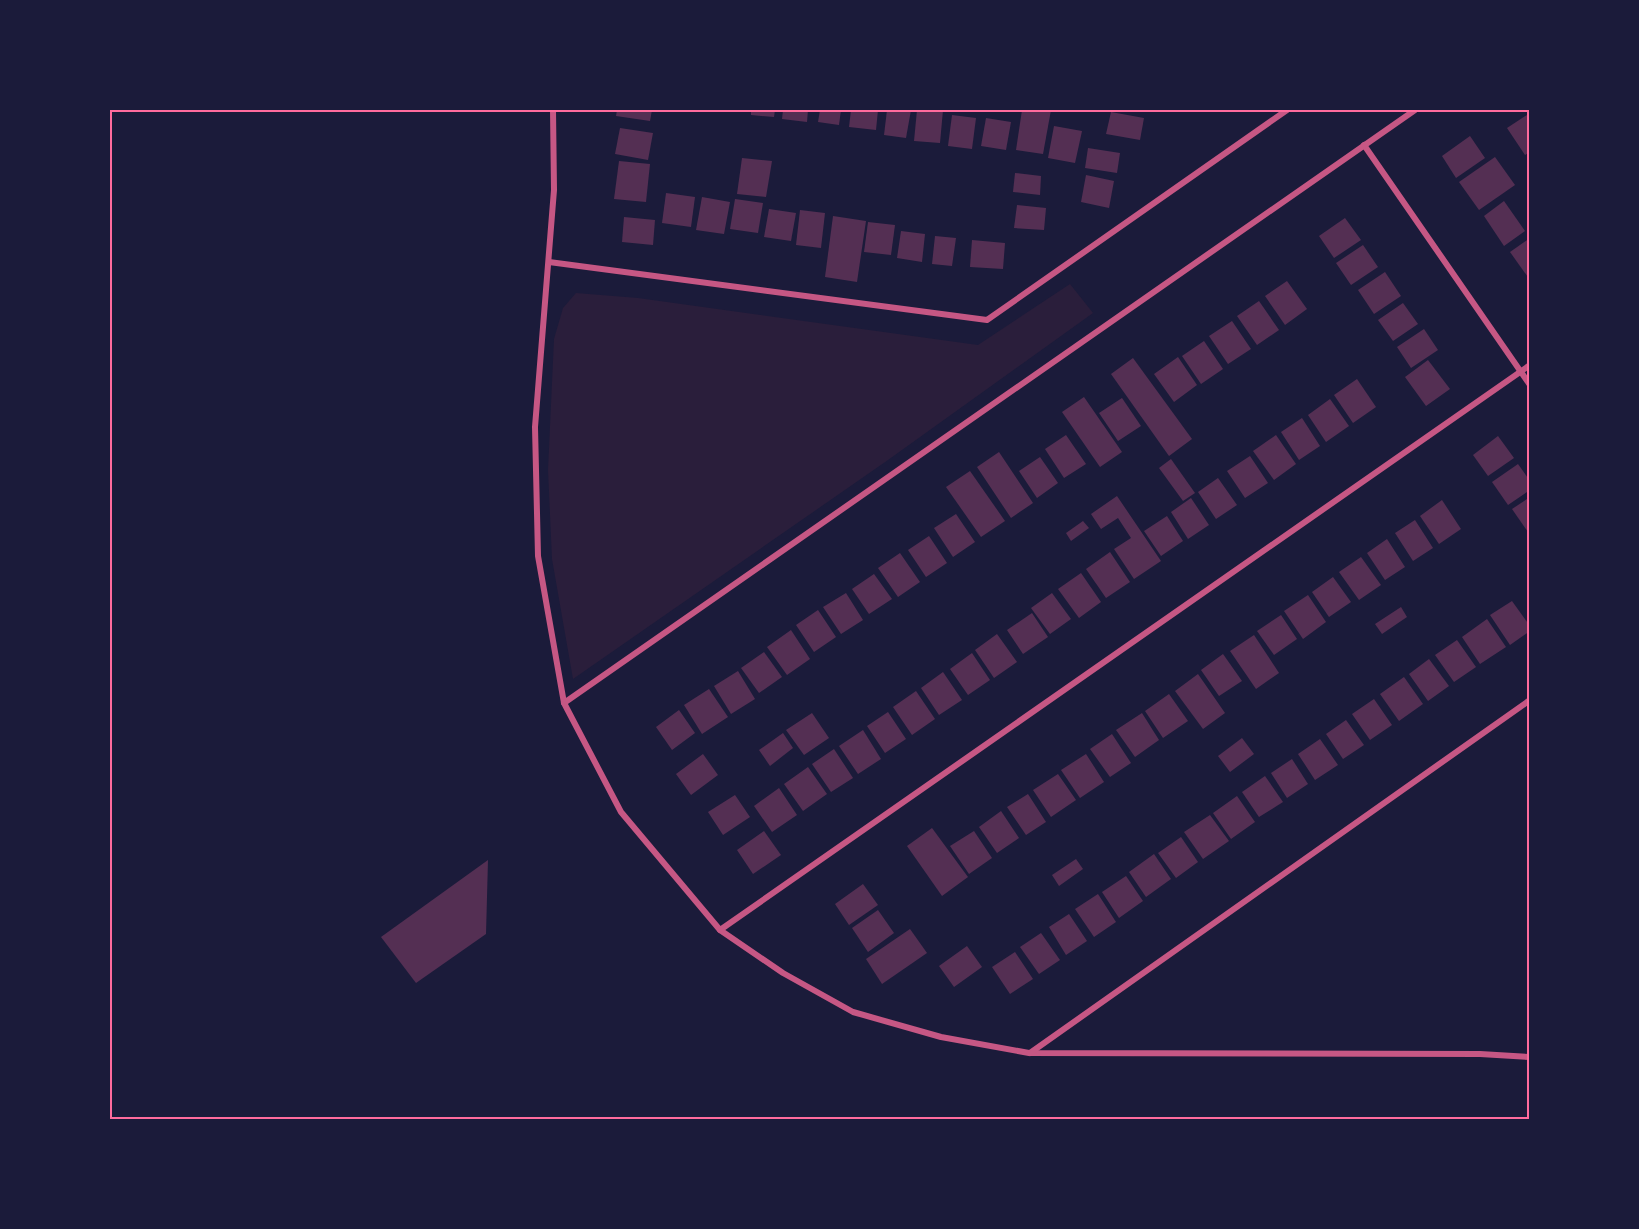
<svg xmlns="http://www.w3.org/2000/svg" width="1639" height="1229" font-family="'Open Sans',sans-serif">
<style>
.green{fill:#2a1e3b}
.building{fill:#542f53}
.lines{fill:none;stroke-linecap:round;stroke-linejoin:round}
.minor{stroke:#c65784;stroke-width:6}
.neatline{fill:none;stroke:#ff6b9d;stroke-width:2}
</style>
<rect width="100%" height="100%" fill="#1b1b3a"/>
<polygon class="green" points="1070,284 1093,313 888,460 573,679 552,559 548,470 554,339 563,308 576,293 638,298 978,345"/>
<g class="building">
<polygon points="617,110 652,110 650,121 616,116"/>
<polygon points="751,110 775,110 774,117 751,115"/>
<polygon points="783,110 808,110 807,122 782,119"/>
<polygon points="820,110 841,110 839,125 818,122"/>
<polygon points="851,110 878,110 876,130 849,127"/>
<polygon points="887,110 911,110 906,138 884,135"/>
<polygon points="917,110 943,110 940,143 914,141"/>
<polygon points="1022,110 1051,110 1043,154 1016,150"/>
<polygon points="1111,112 1144,118 1140,140 1106,134"/>
<polygon points="1530,113 1530,152 1525,155 1507,128"/>
<polygon points="952,115 976,118 972,149 948,146"/>
<polygon points="986,118 1011,122 1006,150 981,146"/>
<polygon points="1054,126 1082,131 1075,163 1048,158"/>
<polygon points="620,128 653,133 648,160 615,154"/>
<polygon points="1470,136 1485,158 1456,178 1442,156"/>
<polygon points="1088,148 1120,153 1117,173 1085,168"/>
<polygon points="1495,157 1515,185 1479,210 1459,182"/>
<polygon points="742,158 772,161 766,197 737,194"/>
<polygon points="619,161 650,164 646,202 614,199"/>
<polygon points="1015,173 1041,176 1040,195 1013,192"/>
<polygon points="1086,175 1114,181 1109,208 1081,202"/>
<polygon points="666,193 695,197 691,227 662,223"/>
<polygon points="702,197 730,202 724,234 696,230"/>
<polygon points="735,199 763,203 758,233 730,229"/>
<polygon points="1504,201 1525,231 1504,246 1484,216"/>
<polygon points="1017,205 1046,208 1044,230 1014,228"/>
<polygon points="769,209 796,213 791,241 764,237"/>
<polygon points="800,210 825,213 821,248 796,245"/>
<polygon points="833,216 866,221 857,282 825,277"/>
<polygon points="624,217 655,220 653,245 622,242"/>
<polygon points="1345,218 1361,240 1334,258 1319,236"/>
<polygon points="868,222 895,225 891,255 864,252"/>
<polygon points="901,231 925,234 922,262 897,258"/>
<polygon points="935,236 956,238 952,266 932,264"/>
<polygon points="1530,238 1530,280 1510,252"/>
<polygon points="972,240 1005,243 1003,269 970,267"/>
<polygon points="1363,245 1378,267 1351,285 1336,263"/>
<polygon points="1385,272 1401,296 1374,314 1358,290"/>
<polygon points="1287,281 1307,309 1285,325 1265,296"/>
<polygon points="1259,301 1279,330 1257,345 1237,316"/>
<polygon points="1403,303 1418,324 1393,341 1378,320"/>
<polygon points="1232,321 1251,349 1228,364 1209,336"/>
<polygon points="1424,329 1438,350 1411,368 1397,347"/>
<polygon points="1204,341 1223,369 1201,384 1182,356"/>
<polygon points="1178,357 1197,385 1174,402 1154,374"/>
<polygon points="1133,358 1192,439 1169,456 1111,374"/>
<polygon points="1428,360 1450,389 1426,406 1405,377"/>
<polygon points="1357,379 1376,407 1353,423 1334,395"/>
<polygon points="1084,397 1122,452 1100,467 1062,412"/>
<polygon points="1122,398 1141,426 1118,441 1099,413"/>
<polygon points="1330,399 1349,426 1326,442 1308,415"/>
<polygon points="1302,418 1320,446 1299,460 1281,432"/>
<polygon points="1066,435 1086,464 1064,478 1045,449"/>
<polygon points="1276,435 1296,464 1274,480 1253,451"/>
<polygon points="1498,436 1514,458 1488,476 1473,455"/>
<polygon points="999,452 1033,503 1011,518 977,467"/>
<polygon points="1250,456 1268,483 1245,498 1227,471"/>
<polygon points="1040,457 1058,483 1037,498 1019,471"/>
<polygon points="1171,459 1195,493 1183,501 1159,468"/>
<polygon points="1518,464 1530,481 1530,490 1508,505 1492,482"/>
<polygon points="970,471 1005,521 981,537 946,487"/>
<polygon points="1218,478 1237,505 1216,519 1198,492"/>
<polygon points="1117,496 1161,561 1134,579 1114,549 1131,538 1118,518 1101,529 1091,514"/>
<polygon points="1530,497 1530,531 1528,532 1512,509"/>
<polygon points="1191,498 1209,525 1188,539 1171,512"/>
<polygon points="1442,500 1461,529 1439,544 1420,516"/>
<polygon points="956,514 975,542 953,557 934,528"/>
<polygon points="1167,516 1183,541 1161,556 1144,531"/>
<polygon points="1415,520 1433,548 1413,561 1395,533"/>
<polygon points="1083,521 1089,528 1071,541 1066,533"/>
<polygon points="929,536 947,563 926,577 908,550"/>
<polygon points="1387,539 1405,567 1385,580 1367,553"/>
<polygon points="1110,552 1130,582 1106,598 1086,569"/>
<polygon points="900,553 920,582 898,597 878,568"/>
<polygon points="1361,557 1381,585 1359,600 1339,572"/>
<polygon points="1081,573 1101,602 1079,618 1058,589"/>
<polygon points="874,574 892,599 869,614 852,589"/>
<polygon points="1333,577 1351,602 1329,617 1312,592"/>
<polygon points="846,593 863,620 841,634 823,607"/>
<polygon points="1052,593 1071,619 1050,634 1031,608"/>
<polygon points="1308,595 1326,622 1303,639 1284,611"/>
<polygon points="1512,601 1530,626 1530,631 1510,645 1490,615"/>
<polygon points="1401,607 1407,617 1382,634 1375,624"/>
<polygon points="818,610 836,637 814,652 796,625"/>
<polygon points="1032,613 1048,637 1023,654 1007,630"/>
<polygon points="1281,615 1297,639 1274,655 1257,631"/>
<polygon points="1487,619 1506,647 1480,664 1462,637"/>
<polygon points="791,630 810,659 787,675 767,647"/>
<polygon points="997,634 1017,662 994,678 975,650"/>
<polygon points="1254,635 1279,673 1256,689 1230,651"/>
<polygon points="1457,640 1476,667 1454,682 1435,655"/>
<polygon points="764,652 782,677 759,693 741,668"/>
<polygon points="972,653 990,680 968,695 950,669"/>
<polygon points="1223,654 1242,681 1219,696 1201,670"/>
<polygon points="1429,659 1449,686 1428,701 1409,674"/>
<polygon points="738,671 755,699 731,714 714,686"/>
<polygon points="943,672 962,700 939,715 921,688"/>
<polygon points="1198,674 1225,713 1203,729 1175,691"/>
<polygon points="1404,677 1423,704 1399,721 1380,694"/>
<polygon points="709,689 728,717 702,734 684,705"/>
<polygon points="916,691 935,719 912,735 893,707"/>
<polygon points="1169,694 1188,721 1163,738 1145,711"/>
<polygon points="1374,699 1392,725 1370,740 1352,714"/>
<polygon points="679,710 695,733 672,750 656,727"/>
<polygon points="888,712 906,739 885,753 867,726"/>
<polygon points="812,713 829,738 804,755 786,730"/>
<polygon points="1142,713 1159,740 1135,757 1116,730"/>
<polygon points="1346,720 1364,745 1343,759 1326,734"/>
<polygon points="863,730 881,759 858,774 839,746"/>
<polygon points="783,733 793,748 770,766 759,750"/>
<polygon points="1112,734 1131,763 1110,777 1090,749"/>
<polygon points="1242,738 1254,754 1230,772 1218,756"/>
<polygon points="1320,739 1338,765 1315,780 1298,754"/>
<polygon points="834,749 853,778 831,792 812,764"/>
<polygon points="703,754 718,775 691,795 676,774"/>
<polygon points="1086,754 1104,782 1080,798 1061,770"/>
<polygon points="1292,759 1308,784 1287,798 1271,773"/>
<polygon points="808,767 827,794 803,811 784,784"/>
<polygon points="1058,774 1076,800 1051,817 1033,790"/>
<polygon points="1265,776 1283,802 1259,817 1242,792"/>
<polygon points="779,788 797,815 772,832 754,806"/>
<polygon points="1028,794 1046,822 1026,835 1007,807"/>
<polygon points="735,795 750,817 723,835 708,812"/>
<polygon points="1237,796 1255,822 1231,839 1213,813"/>
<polygon points="1001,811 1019,838 997,853 979,827"/>
<polygon points="1210,815 1229,841 1203,859 1184,832"/>
<polygon points="932,828 968,877 942,896 907,846"/>
<polygon points="764,831 781,855 753,874 737,850"/>
<polygon points="974,831 992,858 969,874 950,846"/>
<polygon points="1181,837 1198,862 1176,878 1158,853"/>
<polygon points="1154,854 1171,879 1146,897 1129,872"/>
<polygon points="1076,859 1083,869 1059,886 1052,875"/>
<polygon points="488,860 486,934 416,983 381,937"/>
<polygon points="1126,876 1143,901 1119,918 1102,892"/>
<polygon points="863,884 878,905 849,925 835,904"/>
<polygon points="1098,894 1116,922 1094,937 1075,909"/>
<polygon points="878,910 894,933 868,952 852,928"/>
<polygon points="1069,914 1087,941 1066,955 1049,927"/>
<polygon points="910,929 927,953 882,984 866,959"/>
<polygon points="1041,933 1060,960 1039,974 1020,947"/>
<polygon points="967,946 982,967 954,987 939,966"/>
<polygon points="1015,952 1033,979 1010,994 992,967"/>
</g>
<g class="lines">
<g class="minor">
<polyline points="553,110 554,190 535,427 538,556 564,703 621,812 720,930 783,973 853,1012 941,1037 1029,1053 1480,1054 1530,1057"/>
<polyline points="1364,145 1530,385"/>
<polyline points="549,262 987,320 1287,110"/>
<polyline points="564,703 1415,110"/>
<polyline points="720,930 1530,365"/>
<polyline points="1030,1053 1530,700"/>
</g>
</g>
<rect width="1639" height="1229" fill="none" stroke="#1b1b3a" stroke-width="222"/>
<rect x="111" y="111" width="1417" height="1007" class="neatline"/>
</svg>
